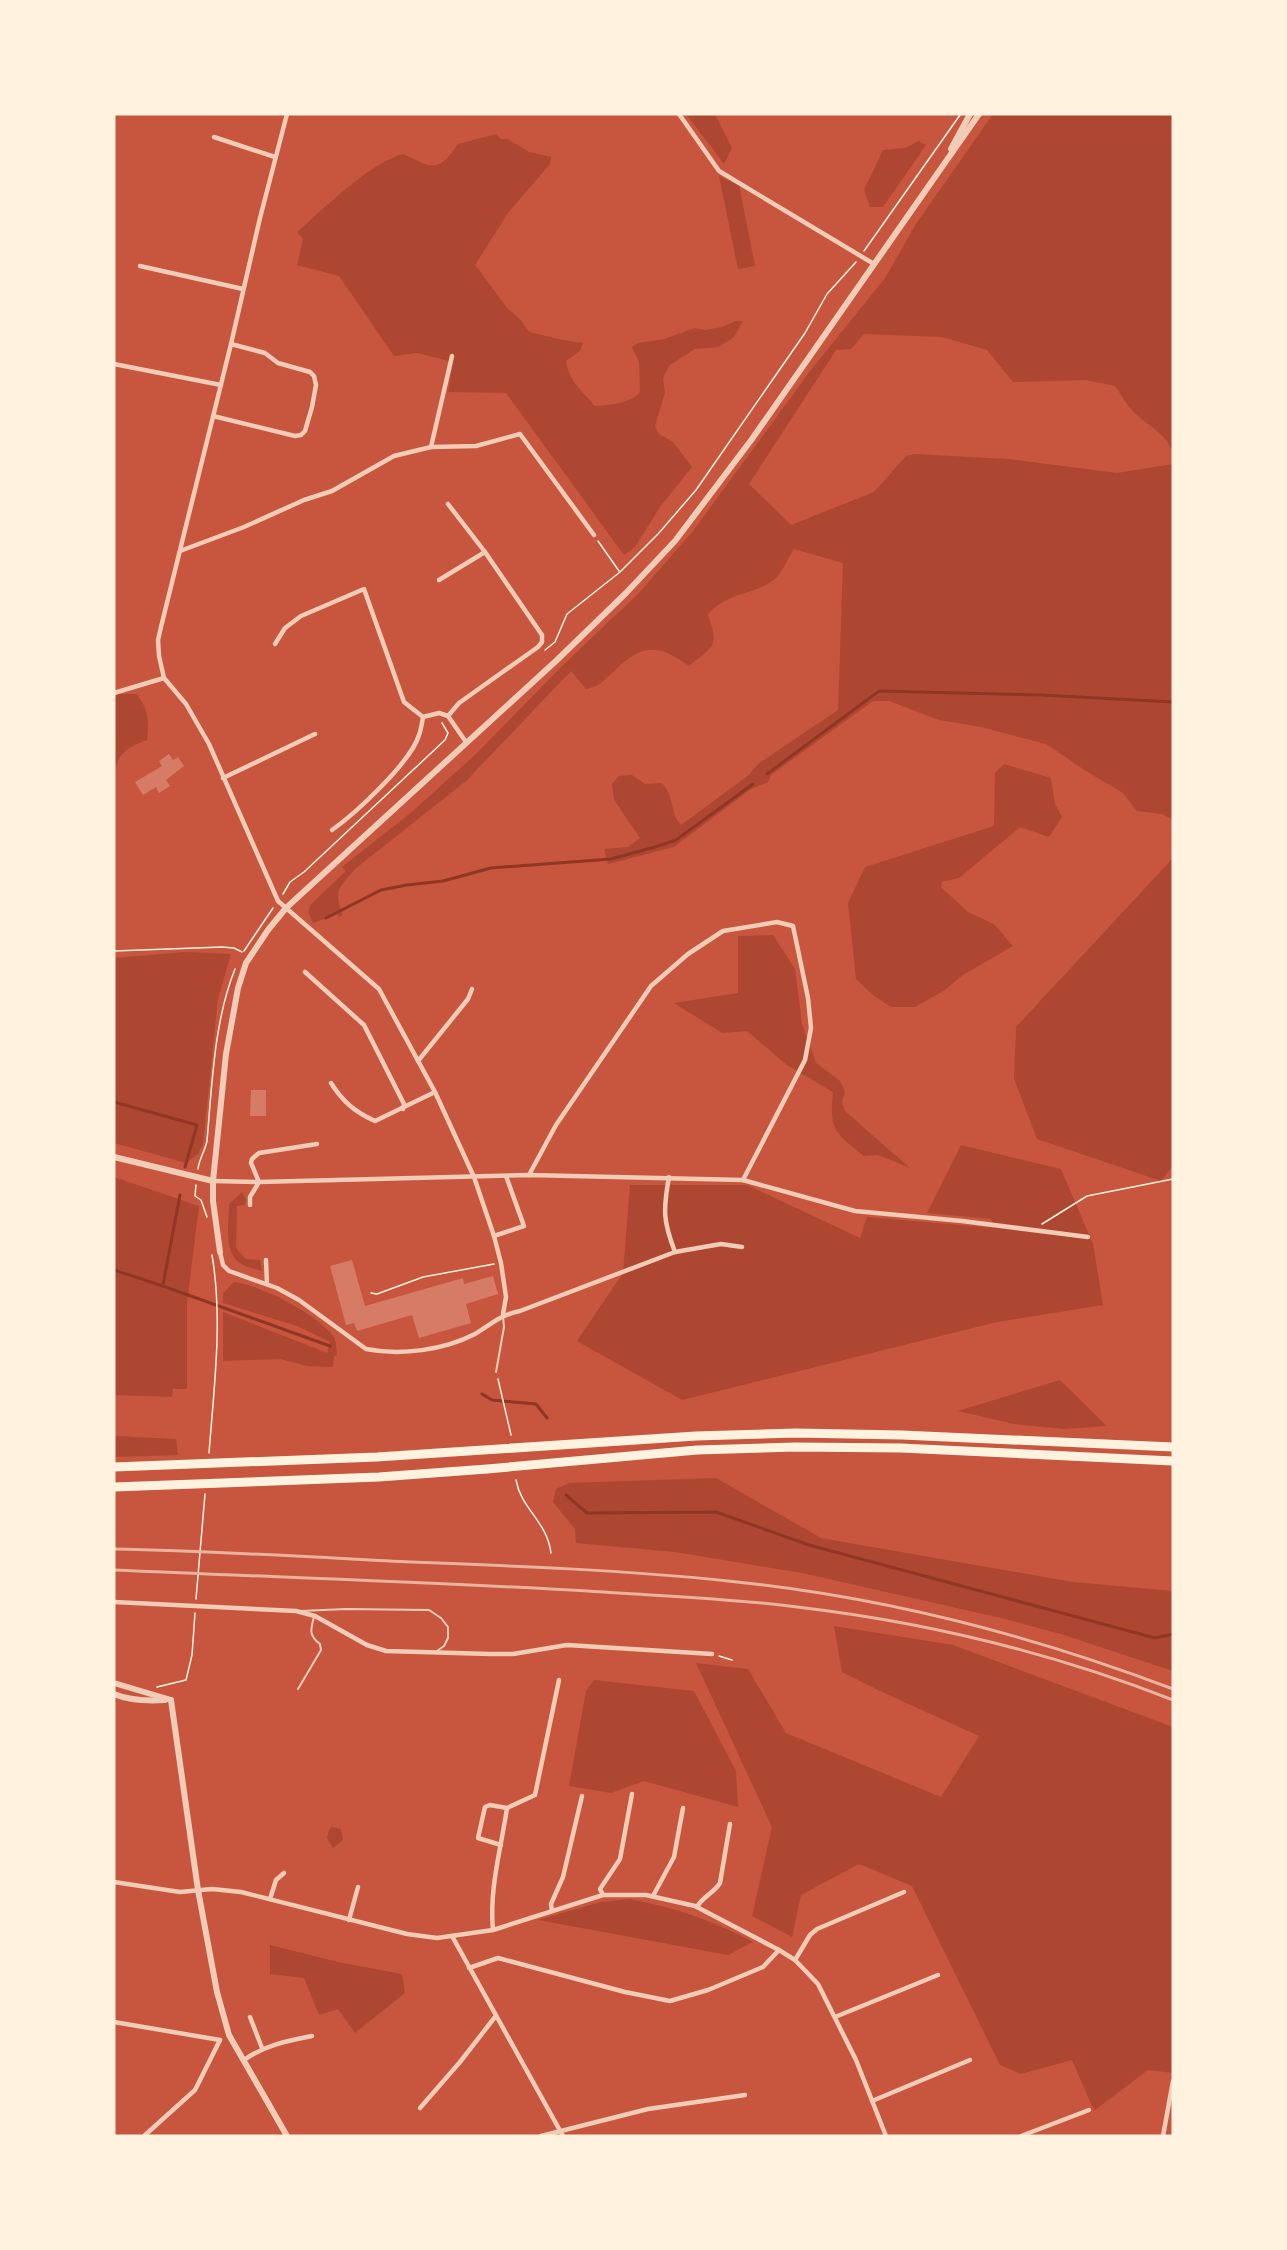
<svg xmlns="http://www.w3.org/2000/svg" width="1287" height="2250" font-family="'Fira Sans Condensed',sans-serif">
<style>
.green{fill:#ae4732}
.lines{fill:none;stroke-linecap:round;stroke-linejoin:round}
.stream{stroke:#8f3625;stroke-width:3}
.building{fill:#d67c66}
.path{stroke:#fff3e0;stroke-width:1.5}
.service{stroke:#f1ccb7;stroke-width:2}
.minor{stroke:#f1ccb7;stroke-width:4.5}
.tertiary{stroke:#f1ccb7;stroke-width:6}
.motorway{stroke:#fff3e0;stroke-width:9}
.rail{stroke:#e9b49f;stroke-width:3}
</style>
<rect width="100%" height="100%" fill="#c8553d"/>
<g class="green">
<polygon points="686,114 715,114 732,148 724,164"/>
<path d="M993,114H1173V453C1167,432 1143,424 1131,409C1125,402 1120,393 1115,386L1086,380L1013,382L987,350L942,337L864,334L851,349L836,350L749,484L791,525L874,492L906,456L914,454L1009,459L1117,473L1173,464V820L1162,814L1137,811L1123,793L1086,771L1046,744L981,727L939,720L889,701H873L771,775L768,782L751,789L674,847L608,864L604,849L628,847L640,838L614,800L612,784L619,776L632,775L645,784L662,783C676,799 669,812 681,825L749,775L758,764L838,710L843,563L794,549C788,558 783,571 776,578C755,596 725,592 708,615C720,647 713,646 689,666C658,643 641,644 614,671C604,680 599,687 586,689L571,671L466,781L355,869C339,888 333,891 343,915L339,917L337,914L313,923L308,912L311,904L346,871L342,867L413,811L477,753L561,667L639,593L693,531L811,370L885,278L916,224Z"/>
<path d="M496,134L501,139H508L529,152L551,157L550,164L508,213L475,265L508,309L521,320L529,332C547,336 564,341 583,343L580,351L566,361C568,380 583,392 595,406C610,405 630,404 640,392L639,362L632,347L638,343L664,339L695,328L705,330L722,327L736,321H743L734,337L719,347L695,349L670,365L663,378L665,393L655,426L659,434L673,442L692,467L660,507L635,547L624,555L506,393L448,392L453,362L417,353L394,356L339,276L297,265L303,239L297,232C325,208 368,164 403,154C433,168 437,174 458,144Z"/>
<polygon points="919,141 926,145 883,207 870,207 864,190 883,150 905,148"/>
<polygon points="719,176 739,185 755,266 738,269"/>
<path d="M114,694H137C149,712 149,718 147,740C127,748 119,751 114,774Z"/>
<polygon points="1004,764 1051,778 1055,804 1062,817 1049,837 1020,827 959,878 942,882 941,887 968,912 994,924 1013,946 963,975 945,990 915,1007 891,1007 874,996 856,979 848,903 865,867 994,826 995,773"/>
<polygon points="1173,858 1173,1166 1161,1181 1037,1139 1014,1079 1016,1027"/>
<path d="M773,935L795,969L802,1024L816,1063L840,1081L845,1092L842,1102L845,1111L910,1168L878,1155L864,1156C835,1132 829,1131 833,1092L787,1065L747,1031L722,1033L674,1003L738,993V936Z"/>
<polygon points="186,952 231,954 218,999 203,1144 198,1154 186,1163 114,1143 114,958"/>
<polygon points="961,1145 1061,1169 1093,1244 1103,1305 997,1322 682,1400 577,1341 623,1273 630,1185 747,1185 860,1238 867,1217 994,1228 991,1219 927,1213"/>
<polygon points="114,1177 199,1206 187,1303 187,1389 173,1389 172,1397 114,1395"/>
<path d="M242,1192L246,1199L245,1205L237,1206L236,1248L246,1259L260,1260L262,1271C255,1269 246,1267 240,1263C223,1252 229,1222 229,1204Z"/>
<path d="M234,1282C261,1285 317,1314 333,1336C337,1341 336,1349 337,1355L334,1356L333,1367L307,1366L280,1359L223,1361V1312L327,1353L330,1342L297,1326L223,1303V1293Z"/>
<polygon points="1060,1380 1107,1426 1065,1429 1014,1424 958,1411"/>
<polygon points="114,1436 176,1439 178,1455 114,1457"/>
<polygon points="716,1478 821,1538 1073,1582 1173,1591 1173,1671 1061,1634 1001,1618 802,1573 675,1552 576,1543 575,1529 553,1502 556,1489 569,1483"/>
<polygon points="834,1626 953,1645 1173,1727 1173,2073 1148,2070 1095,2110 1091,2104 1072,2060 1021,2074 1000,2065 912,1886 859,1864 801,1895 792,1937 752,1916 772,1827 696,1663 748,1669 786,1733 941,1797 979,1736 880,1691 842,1672"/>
<polygon points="594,1680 694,1691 736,1771 738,1807 644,1781 611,1793 569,1786 586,1691"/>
<polygon points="332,1827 341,1829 343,1840 333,1848 327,1838 329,1830"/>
<path d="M630,1899C679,1909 709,1919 753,1942L728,1955L538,1920L601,1902Z"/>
<polygon points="270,1945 338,1962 402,1974 405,1993 355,2033 338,2009 319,2015 304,1978 270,1974"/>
</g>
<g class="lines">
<g class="stream">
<polyline points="767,774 879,691 1041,695 1173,702"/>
<polyline points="326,918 381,890 407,885 443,881 491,868 611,859 655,847 676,840 753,784"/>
<polyline points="114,1102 197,1125 185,1167"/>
<polyline points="114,1270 163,1286 330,1346"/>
<polyline points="163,1285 180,1195"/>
<polyline points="482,1394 492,1400 536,1404 547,1418"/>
<polyline points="566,1495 587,1513 716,1512 809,1545 1155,1638 1173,1634"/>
</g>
</g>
<g class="building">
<polygon points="169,754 173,760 178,757 184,766 166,780 170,786 159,793 156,787 143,795 135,782 162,766 159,761"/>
<polygon points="251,1090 266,1090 266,1116 250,1116"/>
<polygon points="352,1260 365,1306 463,1278 464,1284 493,1276 498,1294 466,1304 471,1323 419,1338 412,1315 357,1331 354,1323 346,1325 330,1266"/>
</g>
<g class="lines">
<g class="path">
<polyline points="864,251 960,115"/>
<polyline points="598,541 619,571"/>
<polyline points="545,650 555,642 567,614 620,572 658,534 696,490 805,333 827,294 856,262"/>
<polyline points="283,894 290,882 304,872 445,740 448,733 442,723"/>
<polyline points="114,951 222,947 234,948 242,952"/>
<polyline points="244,951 273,908"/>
<path d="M198,1169C199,1159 205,1151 207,1141C212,1085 214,1021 235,969"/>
<polyline points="196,1185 195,1196 201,1200 207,1217"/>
<polyline points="1042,1224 1087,1196 1173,1179"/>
<polyline points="371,1293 377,1294 423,1277 494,1264"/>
<polyline points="498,1379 511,1435"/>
<path d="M209,1453C214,1388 223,1319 212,1255"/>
<path d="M516,1480C521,1509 547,1521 551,1553"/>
<polyline points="196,1599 205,1494"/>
<polyline points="719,1656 732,1660"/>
<polyline points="157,1687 186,1680 192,1655 195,1613"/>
</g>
<g class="service">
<polyline points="496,1372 504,1327 503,1316"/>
<polyline points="300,1611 346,1609 429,1610 441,1618 448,1627 448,1638 444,1646 437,1651"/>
<path d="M298,1689L321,1650L320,1644C308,1635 311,1629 314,1617"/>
</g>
<g class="minor">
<polyline points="287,114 260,218 231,344 161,627 158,640 159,656 164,678 186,704 209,744 278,901 379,989 435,1092 474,1177 494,1236 501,1263 506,1297 503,1314"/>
<polyline points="679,114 719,171 874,264"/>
<polyline points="214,137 275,157"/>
<polyline points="140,266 243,289"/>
<polyline points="114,364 221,385"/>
<polyline points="213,416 295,436 301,435 305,431 312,407 316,385 314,376 310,372 278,363 265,353 231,344"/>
<polyline points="431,447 452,356"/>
<polyline points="448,504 485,552 542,635 542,642 538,647 459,703 448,716 466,742"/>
<polyline points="180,551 244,527 304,500 332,491 394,456 431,447 476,446 520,434 594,535"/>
<polyline points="439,580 485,552"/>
<polyline points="275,644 285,628 301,616 364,589 404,702 423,717 439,713 448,716"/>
<polyline points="114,693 164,678"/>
<polyline points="223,778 315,734"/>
<path d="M332,830C356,813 411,762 419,735C421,730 422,723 423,717"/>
<polyline points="305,972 364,1025 404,1104 403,1109"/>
<polyline points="418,1061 468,999 472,989"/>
<path d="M331,1083C343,1102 355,1112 375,1121L435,1092"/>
<polyline points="529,1175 556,1125 651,986 688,954 723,931 777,922 793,926 808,998 811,1028 805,1060 743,1180"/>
<polyline points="213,1181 259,1182 529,1175 743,1180 855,1211 962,1221 1088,1237"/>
<polyline points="259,1182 251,1163 252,1159 259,1153 317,1144"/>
<polyline points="250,1205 250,1197 259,1182"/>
<polyline points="494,1236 524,1226 506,1176"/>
<path d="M220,1252L223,1265L229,1271L277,1288L299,1300L366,1349C401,1356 444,1350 475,1334C492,1324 500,1315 520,1311L675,1252C663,1221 663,1210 669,1177"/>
<polyline points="675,1252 721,1244 742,1247"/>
<polyline points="266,1260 267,1284"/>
<polyline points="114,1602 296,1611 315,1616 367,1645 386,1651 490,1654 513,1654 567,1645 712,1654"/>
<polyline points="507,1808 535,1795 559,1680"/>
<polyline points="114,1882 180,1892 212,1889 241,1892 407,1934 437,1938 493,1930 603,1895 646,1895 695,1906 779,1950 795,1960 818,1984 856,2060 886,2136"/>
<polyline points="603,1895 600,1889 620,1859 632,1794"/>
<polyline points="653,1896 674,1857 683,1808"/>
<polyline points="270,1899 276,1880 284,1873"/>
<path d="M697,1907C702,1897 714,1893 720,1883L730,1824"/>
<polyline points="552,1911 551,1904 563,1877 582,1796"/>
<polyline points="349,1920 358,1887"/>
<path d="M493,1930C489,1889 501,1849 507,1808L490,1805L485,1807L478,1838L501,1845"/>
<polyline points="452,1936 563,2136"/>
<polyline points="795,1960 810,1935 817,1929 904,1892"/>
<polyline points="469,1968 498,1958 625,1992 670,2001 708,1990 763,1967 779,1950"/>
<polyline points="250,2017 262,2048"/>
<polyline points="835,2017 938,1975"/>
<polyline points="114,2022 220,2040"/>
<path d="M244,2060C265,2045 287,2041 312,2036"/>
<polyline points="872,2101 970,2060"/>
<polyline points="420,2108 460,2062 495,2017"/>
<polyline points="144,2136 195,2090 220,2040"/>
<polyline points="541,2136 648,2109 745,2095"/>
<polyline points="1021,2136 1089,2110"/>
<polyline points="1163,2136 1173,2081"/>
</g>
<g class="tertiary">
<polyline points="951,149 970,114"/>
<polyline points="114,1157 213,1181"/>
<polyline points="220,1252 213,1201 213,1181 226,1054 238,988 246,963 268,930 286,908 557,660 626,593 675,541 752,439 979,114"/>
<polyline points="114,1683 171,1700"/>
<path d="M114,1694C130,1701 148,1701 165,1700"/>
<polyline points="171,1700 198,1890 217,1992 229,2035 287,2136"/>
</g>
<g class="motorway">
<polyline points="114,1467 377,1457 696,1436 795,1433 902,1435 1173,1447"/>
<polyline points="114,1487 379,1477 487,1469 697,1450 795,1447 901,1448 1173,1461"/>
</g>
<g class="rail">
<path d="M114,1549C213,1551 312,1557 411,1562C517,1566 623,1570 728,1581C879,1596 1031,1635 1173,1689"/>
<path d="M114,1570C272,1577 430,1582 588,1591C658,1596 728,1598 797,1607C925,1622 1053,1653 1173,1700"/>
</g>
</g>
<rect width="1287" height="2250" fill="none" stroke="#fff3e0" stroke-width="231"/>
</svg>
